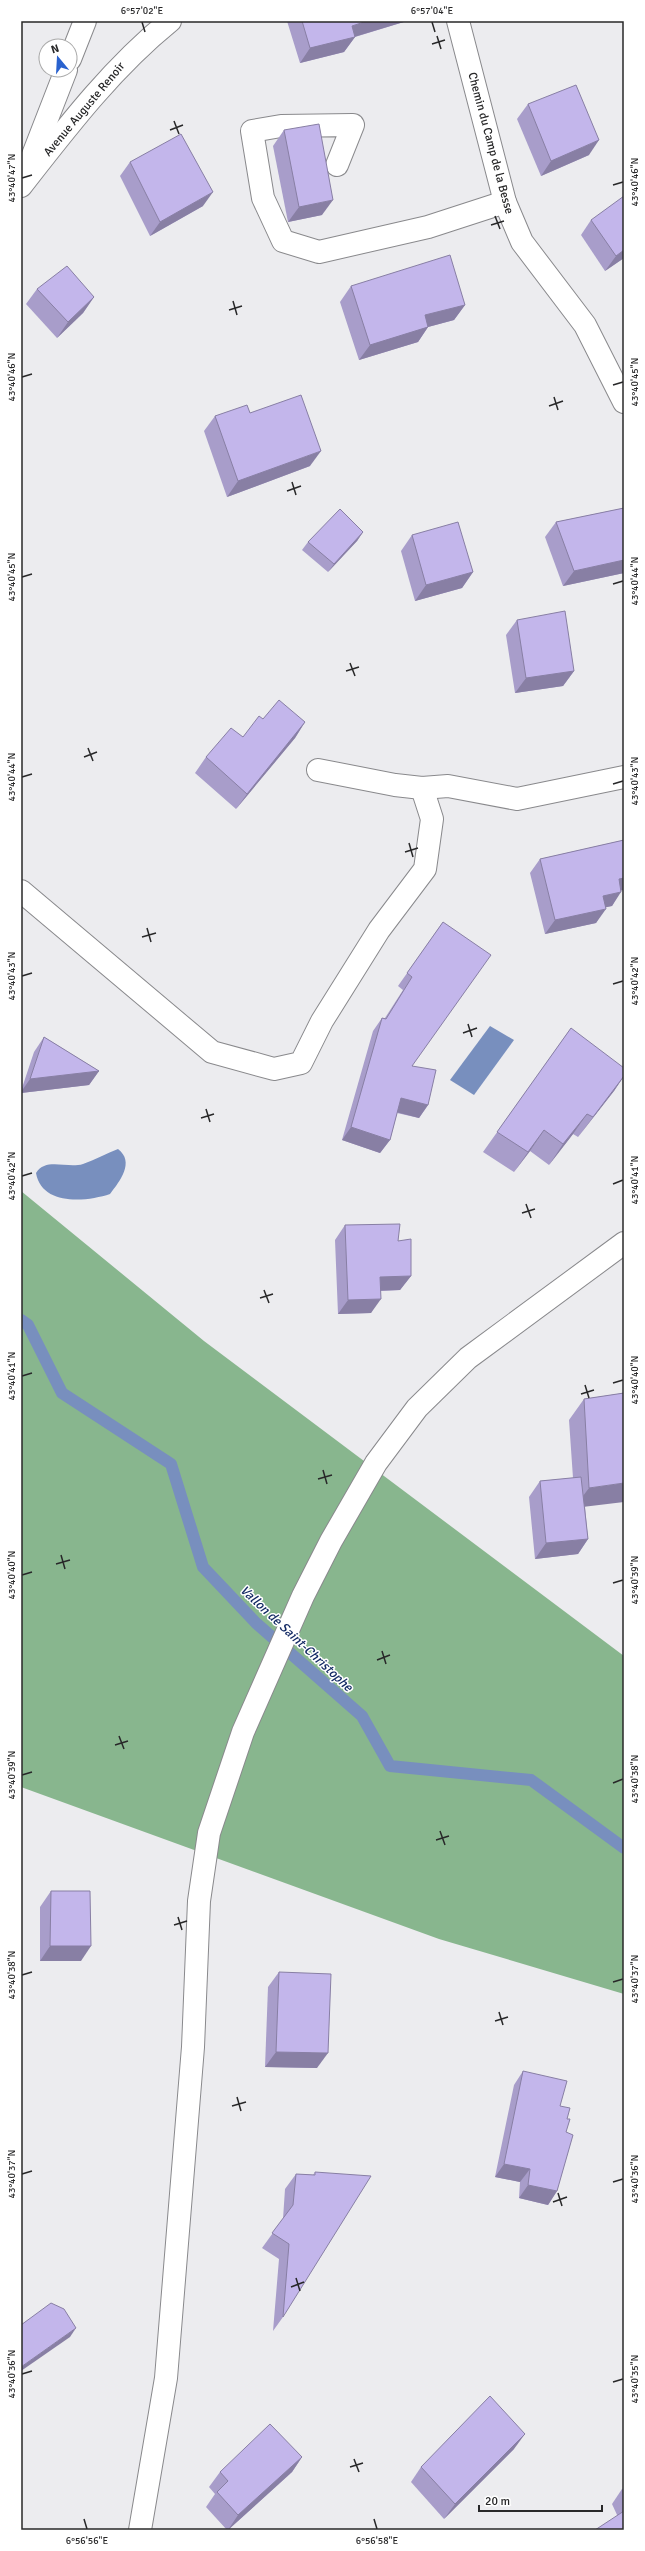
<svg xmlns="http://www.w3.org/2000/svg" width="645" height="2551" font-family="Signika,sans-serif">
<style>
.forest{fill:#88b68e}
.water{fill:#788fbe}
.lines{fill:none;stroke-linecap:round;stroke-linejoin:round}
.stream{stroke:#788fbe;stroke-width:12}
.lane-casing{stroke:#89898c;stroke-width:24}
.street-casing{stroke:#89898c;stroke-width:24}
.secondary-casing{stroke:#89898c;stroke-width:24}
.primary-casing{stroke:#89898c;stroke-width:24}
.lane{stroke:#fff;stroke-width:22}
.street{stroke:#fff;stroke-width:22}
.secondary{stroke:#fff;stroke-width:22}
.primary{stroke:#fff;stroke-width:22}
.wall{fill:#a89dca}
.shaded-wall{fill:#887fa4}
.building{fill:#c3b6eb;stroke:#887fa4}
.ticks{fill:none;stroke:#282829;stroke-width:1.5}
.labels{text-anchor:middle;stroke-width:3;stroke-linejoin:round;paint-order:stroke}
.street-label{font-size:12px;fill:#282829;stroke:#fff}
.water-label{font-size:13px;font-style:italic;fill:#132a64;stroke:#fff}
.neatline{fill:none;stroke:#282829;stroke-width:1.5}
.ticks-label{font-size:10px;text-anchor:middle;fill:#282829}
</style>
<rect width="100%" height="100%" fill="#ececef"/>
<polygon class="forest" points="21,1191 204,1341 624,1656 624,1994 439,1939 21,1787"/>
<g class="water">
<polygon points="490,1026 514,1040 474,1095 450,1080"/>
<path d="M118,1149C135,1162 120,1181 110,1194C86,1202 42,1206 36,1173C46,1157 67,1169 83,1164C95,1160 107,1153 118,1149Z"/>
</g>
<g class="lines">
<polyline class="stream" points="21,1320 28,1325 62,1393 171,1464 203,1567 256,1623 362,1716 390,1766 531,1780 624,1848"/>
<g class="lane-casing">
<polyline id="lane" points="337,165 353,125 281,126 252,131 263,198 283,241 319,252 428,227 505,202"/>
</g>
<g class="street-casing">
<g id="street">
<polyline points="458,21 505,202 522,242 585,325 624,402"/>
<polyline points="70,59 85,21"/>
<polyline points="24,178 66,70"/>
<polyline points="318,770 395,785 422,788 448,786 517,799 624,777"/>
<polyline points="21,891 212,1052 274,1069 301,1063 322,1021 379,930 425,869 432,819 422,788"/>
</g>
</g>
<g class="secondary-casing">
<polyline id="secondary" points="140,2530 166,2378 193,2047 199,1901 209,1833 243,1732 303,1596 331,1541 376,1463 417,1408 468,1358 624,1243"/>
</g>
<g class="primary-casing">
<path id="primary" d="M21,186C67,127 112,68 170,21"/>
</g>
<use href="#lane" class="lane"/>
<use href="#street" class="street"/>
<use href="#secondary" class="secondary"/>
<use href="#primary" class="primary"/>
</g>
<g class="wall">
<polygon points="287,21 407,21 355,37 344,52 300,63"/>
<polygon points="528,104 589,155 541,176 517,119"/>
<polygon points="284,130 322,215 288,222 273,146"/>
<polygon points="130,162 203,206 150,236 120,176"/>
<polygon points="591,220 624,258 605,271 581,235"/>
<polygon points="351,286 465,305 454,320 428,327 418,342 359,360 340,302"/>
<polygon points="37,289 94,297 83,313 57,338 26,304"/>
<polygon points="250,413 310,466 227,497 204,431 215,416"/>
<polygon points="624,508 624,573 563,586 545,537 556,522"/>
<polygon points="363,532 357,541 328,572 302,550 308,542"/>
<polygon points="412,535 473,572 462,588 415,601 401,551"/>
<polygon points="517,620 574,671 563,686 515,693 506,635"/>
<polygon points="263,719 305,722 295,738 236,809 195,773 206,757 243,737"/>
<polygon points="624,840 624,890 621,890 612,906 605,907 596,923 545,934 530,873 540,859"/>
<polygon points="443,922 412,1067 428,1105 419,1118 397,1113 390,1140 380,1153 342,1140 373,1031 382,1018 385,1018 403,990 398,986"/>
<polygon points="571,1028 624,1076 614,1091 578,1137 573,1134 549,1165 530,1151 514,1172 483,1152"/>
<polygon points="44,1037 99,1071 89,1085 21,1093 21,1091 34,1052"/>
<polygon points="345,1225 398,1241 411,1276 400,1290 380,1291 371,1313 338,1314 335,1240"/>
<polygon points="624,1393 585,1507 588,1539 578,1554 535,1559 529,1497 540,1481 573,1478 569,1420 584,1399"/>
<polygon points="51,1891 81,1961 40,1961 40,1907"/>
<polygon points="279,1972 317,2068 265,2067 268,1987"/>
<polygon points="523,2071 560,2106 567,2119 566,2132 557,2191 548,2205 519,2198 520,2182 495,2177 514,2085"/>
<polygon points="315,2172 283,2317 273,2331 279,2259 262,2248 283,2219 285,2189 296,2174 313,2175"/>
<polygon points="514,2449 444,2519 411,2482 421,2467"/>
<polygon points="302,2457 292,2472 228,2530 227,2530 206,2507 215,2494 209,2487 220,2472"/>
<polygon points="624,2488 624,2530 612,2504 622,2489"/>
</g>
<g class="shaded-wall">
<polygon points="367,21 407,21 344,40 355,37 344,52 300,63 310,48 352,26"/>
<polygon points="599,140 589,155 541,176 551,161"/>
<polygon points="213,192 203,206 150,236 160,222"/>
<polygon points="333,200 322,215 288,222 299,207"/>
<polygon points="624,250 624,258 605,271 616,256"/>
<polygon points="94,297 83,313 57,338 68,322"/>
<polygon points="465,305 454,320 428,327 418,342 359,360 370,345 425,315"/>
<polygon points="321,451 310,466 227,497 238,481"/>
<polygon points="363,532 357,541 328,572 334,564"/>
<polygon points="624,560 624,573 563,586 574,571"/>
<polygon points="473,572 462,588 415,601 426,585"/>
<polygon points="574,671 563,686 515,693 526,678"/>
<polygon points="305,722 295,738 236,809 247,794"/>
<polygon points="624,878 624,890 609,893 619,879"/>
<polygon points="621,892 612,906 593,910 603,896"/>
<polygon points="606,909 596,923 545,934 555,920"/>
<polygon points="99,1071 89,1085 21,1093 21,1092 30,1079"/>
<polygon points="624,1076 614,1091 578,1137 593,1117"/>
<polygon points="401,1098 428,1105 419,1118 392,1111"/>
<polygon points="587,1114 573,1134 549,1165 563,1144"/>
<polygon points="351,1127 390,1140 380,1153 342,1140"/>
<polygon points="544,1130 530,1151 514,1172 528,1152"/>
<polygon points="411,1276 400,1290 370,1291 380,1277"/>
<polygon points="381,1299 371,1313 338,1314 348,1300"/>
<polygon points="624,1483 624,1502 574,1508 589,1488"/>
<polygon points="588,1539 578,1554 535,1559 546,1543"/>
<polygon points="50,1946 91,1946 81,1961 40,1961"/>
<polygon points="276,2052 328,2053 317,2068 265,2067"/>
<polygon points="504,2164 530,2169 520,2182 495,2177"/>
<polygon points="528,2185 557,2191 548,2205 519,2198"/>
<polygon points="76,2328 70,2337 21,2371 21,2367"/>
<polygon points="525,2434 514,2449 444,2519 455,2504"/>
<polygon points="302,2457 292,2472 228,2530 238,2515"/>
</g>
<g class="building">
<polygon points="302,21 367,21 352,26 355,37 310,48"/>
<polygon points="576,85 599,140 551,161 528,104"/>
<polygon points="319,124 333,200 299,207 284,130"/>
<polygon points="181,134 213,192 160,222 130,162"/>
<polygon points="624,196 624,250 616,256 591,220"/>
<polygon points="450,255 465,305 425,315 428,327 370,345 351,286"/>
<polygon points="67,266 94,297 68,322 37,289"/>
<polygon points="301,395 321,451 238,481 215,416 247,405 250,413"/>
<polygon points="624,508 624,560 574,571 556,522"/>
<polygon points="340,509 363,532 334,564 308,542"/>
<polygon points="458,522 473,572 426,585 412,535"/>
<polygon points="565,611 574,671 526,678 517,620"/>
<polygon points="279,700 305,722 247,794 206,757 231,728 243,737 259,716 263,719"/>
<polygon points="624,840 624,878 619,879 621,892 603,896 606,909 555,920 540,859"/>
<polygon points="443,922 491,955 412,1066 436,1070 428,1105 401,1098 390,1140 351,1127 382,1018 386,1019 412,977 407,973"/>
<polygon points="571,1028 624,1068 624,1076 593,1117 587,1114 563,1144 544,1130 528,1152 497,1132"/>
<polygon points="44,1037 99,1071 30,1079"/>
<polygon points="400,1224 398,1241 411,1239 411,1276 380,1277 381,1299 348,1300 345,1225"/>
<polygon points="624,1393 624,1483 589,1488 584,1399"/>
<polygon points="581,1477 588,1539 546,1543 540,1481"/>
<polygon points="51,1891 90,1891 91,1946 50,1946"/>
<polygon points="279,1972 331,1974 328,2053 276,2052"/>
<polygon points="523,2071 567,2081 560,2106 570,2108 567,2119 570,2119 566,2132 573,2135 557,2191 528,2185 530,2169 504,2164"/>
<polygon points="315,2172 371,2176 283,2317 289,2244 272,2233 293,2205 296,2174 315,2175"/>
<polygon points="51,2303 64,2309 76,2328 21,2367 21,2325"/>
<polygon points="490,2396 525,2434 455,2504 421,2467"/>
<polygon points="270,2424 302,2457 238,2515 217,2492 228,2481 220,2472"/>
<polygon points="624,2511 624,2530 595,2530"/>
</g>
<path class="ticks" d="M142,22L145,32M432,22L435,32M437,36L441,49M432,44L445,40M174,121L179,134M170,130L183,125M22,178L32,175M613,185L623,182M495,216L500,229M491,225L504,221M233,301L237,315M229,310L242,306M22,377L32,374M613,385L623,382M554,397L558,410M549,406L563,401M292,482L296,495M287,491L301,486M22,577L32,574M613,584L623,581M350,663L355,676M346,671L359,667M88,748L93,761M84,757L97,752M22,777L32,774M613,784L623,781M409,843L413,857M405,852L418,848M147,928L151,942M142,937L156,933M22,976L32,973M613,984L623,981M468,1024L472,1037M463,1033L477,1028M206,1109L210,1122M201,1118L214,1114M22,1176L32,1173M613,1184L623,1180M526,1204L531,1218M522,1213L535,1209M264,1290L269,1303M260,1298L273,1294M22,1376L32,1373M613,1383L623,1380M585,1385L589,1398M581,1394L594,1390M323,1470L327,1484M318,1479L332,1475M61,1555L65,1569M56,1564L70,1560M22,1575L32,1572M613,1583L623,1580M382,1651L386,1664M377,1660L390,1655M119,1736L124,1749M115,1745L128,1741M22,1775L32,1772M613,1783L623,1779M440,1831L445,1845M436,1840L449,1836M178,1917L182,1930M174,1925L187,1921M22,1975L32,1972M613,1982L623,1979M499,2012L503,2025M495,2021L508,2017M237,2097L241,2111M232,2106L246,2102M22,2174L32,2171M613,2182L623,2179M558,2193L562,2206M553,2202L567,2197M296,2278L300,2291M291,2287L304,2282M22,2374L32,2371M613,2382L623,2379M354,2459L359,2472M350,2467L363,2463M84,2519L87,2529M374,2519L377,2529"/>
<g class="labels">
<g class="street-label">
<text transform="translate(84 109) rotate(-50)" y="4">Avenue Auguste Renoir</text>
<text transform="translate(491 143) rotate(75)" y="4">Chemin du Camp de la Besse</text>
</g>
<g class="water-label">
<text transform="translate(297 1638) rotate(43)" y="5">Vallon de Saint-Christophe</text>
</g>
</g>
<rect width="645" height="2551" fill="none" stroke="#ffffff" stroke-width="44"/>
<g transform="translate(58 58) rotate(342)"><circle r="19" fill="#ffffff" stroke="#a9a9a9"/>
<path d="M0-3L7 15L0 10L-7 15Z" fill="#2962cf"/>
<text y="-6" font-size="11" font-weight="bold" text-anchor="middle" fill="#282829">N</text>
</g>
<path d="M479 2505v6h123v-6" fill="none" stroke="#282829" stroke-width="2"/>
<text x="485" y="2505" font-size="12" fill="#282829" stroke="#ffffff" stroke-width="3" paint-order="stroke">20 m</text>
<rect x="22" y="22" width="601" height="2507" class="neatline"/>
<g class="ticks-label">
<text x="142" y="14">6°57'02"E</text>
<text x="432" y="14">6°57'04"E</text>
<text transform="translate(11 178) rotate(-90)" y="4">43°40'47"N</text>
<text transform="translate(634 182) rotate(-90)" y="4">43°40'46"N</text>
<text transform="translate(11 377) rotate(-90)" y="4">43°40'46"N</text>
<text transform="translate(634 382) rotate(-90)" y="4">43°40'45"N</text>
<text transform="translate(11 577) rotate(-90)" y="4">43°40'45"N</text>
<text transform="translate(634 581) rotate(-90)" y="4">43°40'44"N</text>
<text transform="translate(11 777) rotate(-90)" y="4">43°40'44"N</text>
<text transform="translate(634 781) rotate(-90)" y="4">43°40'43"N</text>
<text transform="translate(11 976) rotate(-90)" y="4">43°40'43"N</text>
<text transform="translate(634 981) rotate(-90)" y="4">43°40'42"N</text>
<text transform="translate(11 1176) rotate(-90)" y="4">43°40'42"N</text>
<text transform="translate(634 1180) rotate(-90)" y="4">43°40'41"N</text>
<text transform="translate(11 1376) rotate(-90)" y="4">43°40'41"N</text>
<text transform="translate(634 1380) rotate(-90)" y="4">43°40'40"N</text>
<text transform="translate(11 1575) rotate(-90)" y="4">43°40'40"N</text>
<text transform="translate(634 1580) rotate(-90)" y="4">43°40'39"N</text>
<text transform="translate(11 1775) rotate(-90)" y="4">43°40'39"N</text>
<text transform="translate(634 1779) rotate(-90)" y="4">43°40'38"N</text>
<text transform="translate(11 1975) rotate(-90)" y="4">43°40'38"N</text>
<text transform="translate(634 1979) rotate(-90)" y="4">43°40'37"N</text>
<text transform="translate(11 2174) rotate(-90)" y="4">43°40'37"N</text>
<text transform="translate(634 2179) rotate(-90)" y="4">43°40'36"N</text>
<text transform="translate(11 2374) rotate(-90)" y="4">43°40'36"N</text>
<text transform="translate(634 2379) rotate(-90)" y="4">43°40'35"N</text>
<text x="87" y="2544">6°56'56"E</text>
<text x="377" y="2544">6°56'58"E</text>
</g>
</svg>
